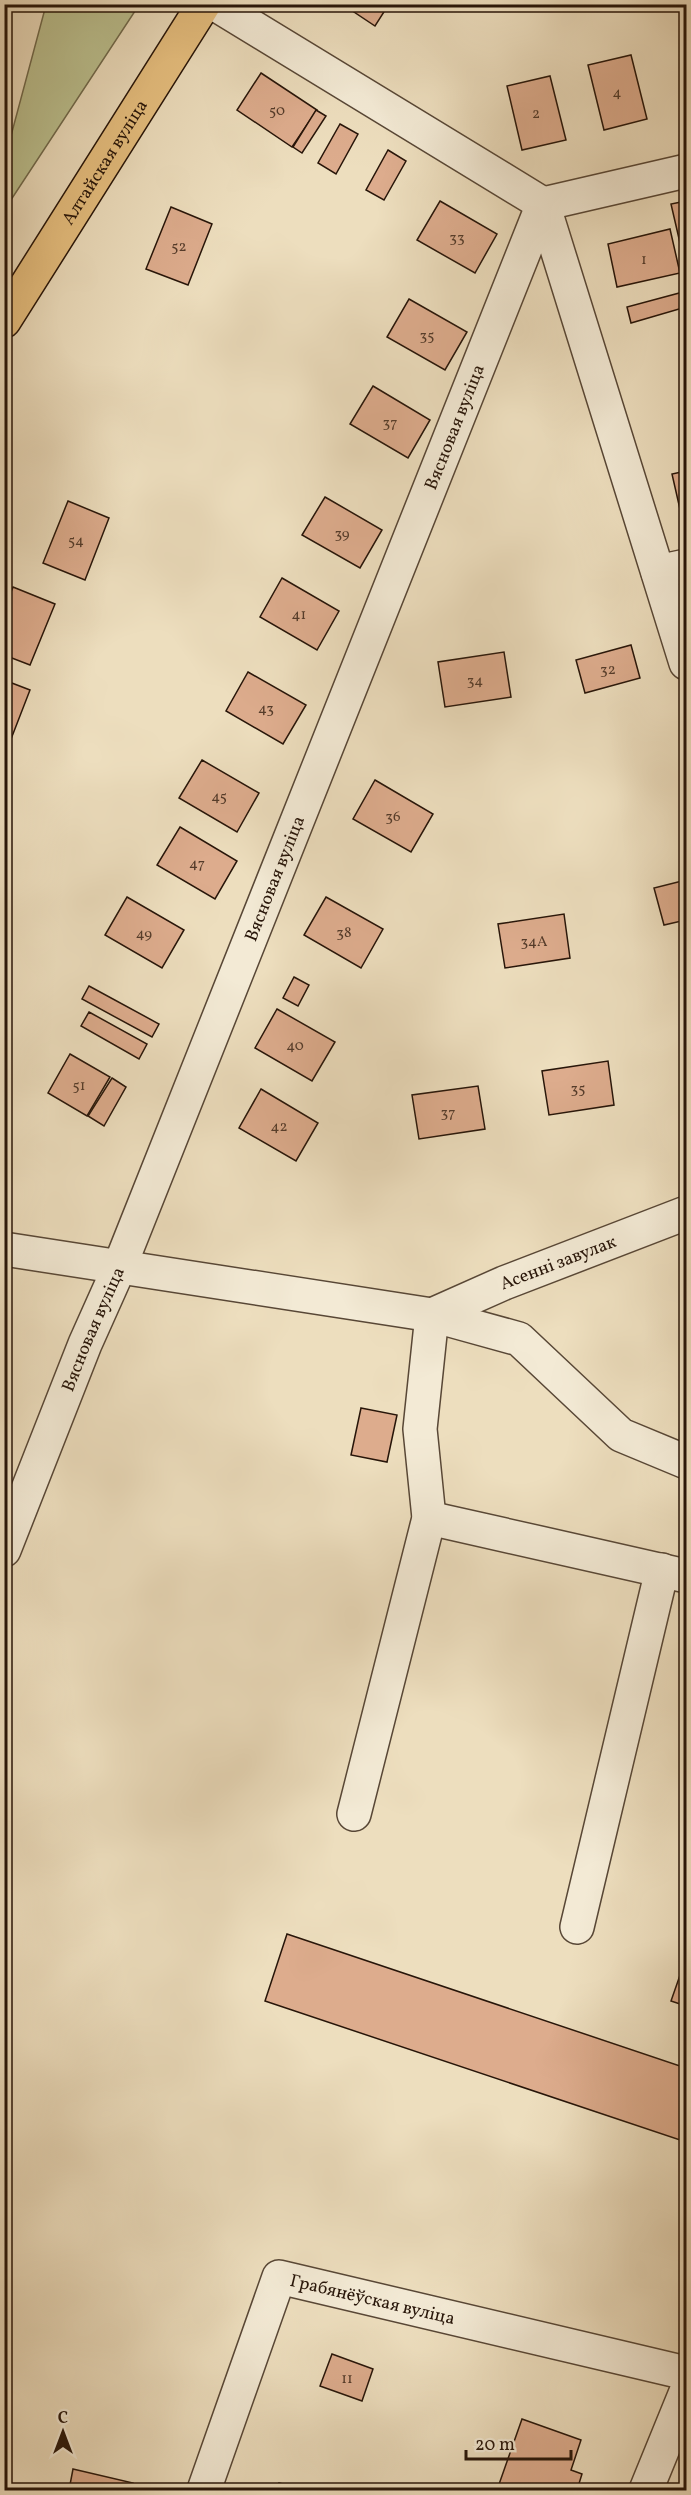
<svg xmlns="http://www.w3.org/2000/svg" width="691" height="2495" font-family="Vollkorn,serif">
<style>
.green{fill:#bbc08f;stroke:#716a4c;stroke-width:1.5}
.building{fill:#ddac8d;stroke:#271509;stroke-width:1.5}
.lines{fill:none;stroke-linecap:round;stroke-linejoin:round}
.minor-casing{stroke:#584736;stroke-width:36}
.major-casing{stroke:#271509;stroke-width:36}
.minor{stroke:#f3ead5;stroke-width:33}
.major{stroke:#e6bf7f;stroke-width:33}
.labels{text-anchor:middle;stroke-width:5;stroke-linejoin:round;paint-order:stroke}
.number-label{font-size:15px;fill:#543b2a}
.street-label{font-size:18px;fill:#271509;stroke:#f3ead5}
</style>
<rect width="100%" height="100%" fill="#eddebe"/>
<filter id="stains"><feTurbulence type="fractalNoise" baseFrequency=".00333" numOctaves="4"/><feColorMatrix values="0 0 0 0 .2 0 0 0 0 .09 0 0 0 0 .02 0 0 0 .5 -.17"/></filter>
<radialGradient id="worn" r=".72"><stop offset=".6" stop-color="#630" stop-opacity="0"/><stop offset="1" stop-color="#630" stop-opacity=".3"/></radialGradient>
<polygon class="green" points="46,5 139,5 5,209 5,158"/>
<g class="building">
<polygon points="342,4 389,4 375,26"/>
<polygon points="631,55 647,119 604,130 588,65"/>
<polygon points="261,73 317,110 292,147 237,110"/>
<polygon points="550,76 566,140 522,150 507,86"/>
<polygon points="316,110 326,116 302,153 293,147"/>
<polygon points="340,124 358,134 336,174 318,163"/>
<polygon points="388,150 406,161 384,200 366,190"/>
<polygon points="440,201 497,234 475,273 417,240"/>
<polygon points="686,201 686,241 680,243 671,204"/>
<polygon points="171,207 212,224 188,285 146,269"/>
<polygon points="670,229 680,273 617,287 608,244"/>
<polygon points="683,292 686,307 631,323 627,307"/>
<polygon points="409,299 467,332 445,370 387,337"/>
<polygon points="373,386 430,420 408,458 350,424"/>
<polygon points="686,471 686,526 684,527 672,474"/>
<polygon points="325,497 382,530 360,568 302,535"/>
<polygon points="68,501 109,518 85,580 43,563"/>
<polygon points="282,578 339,611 317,650 260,617"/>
<polygon points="13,587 55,604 30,665 4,655 4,610"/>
<polygon points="631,645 640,678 585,693 576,660"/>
<polygon points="504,652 511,697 445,707 438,662"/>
<polygon points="248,672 306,705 283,744 226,711"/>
<polygon points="4,680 30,690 6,752 4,751"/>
<polygon points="202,760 259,793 237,832 179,798"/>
<polygon points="375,780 433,814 411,852 353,819"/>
<polygon points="180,827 237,861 215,899 157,865"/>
<polygon points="686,880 686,920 664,925 654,888"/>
<polygon points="127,897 184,930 162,968 105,935"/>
<polygon points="326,897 383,929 361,968 304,935"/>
<polygon points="564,914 570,958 505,968 498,924"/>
<polygon points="294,977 309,985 298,1006 283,998"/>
<polygon points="89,986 159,1024 152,1037 82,999"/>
<polygon points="277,1009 335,1042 312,1081 255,1048"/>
<polygon points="89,1012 147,1044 139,1059 81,1026"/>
<polygon points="70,1054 110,1077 87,1116 48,1093"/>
<polygon points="608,1061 614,1105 549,1115 542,1071"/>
<polygon points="112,1078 126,1087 104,1126 88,1116"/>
<polygon points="478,1086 485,1129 419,1139 412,1095"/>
<polygon points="261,1089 318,1123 296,1161 239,1128"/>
<polygon points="361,1408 397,1415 387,1462 351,1455"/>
<polygon points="287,1934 686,2068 686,2142 265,2001"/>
<polygon points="686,1958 686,2006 671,2001"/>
<polygon points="332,2354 373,2369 362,2401 320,2386"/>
<polygon points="522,2419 581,2440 571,2470 582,2474 577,2490 497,2490"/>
<polygon points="73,2469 133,2483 132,2490 69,2490"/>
<polygon points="279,2483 307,2490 276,2490"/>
</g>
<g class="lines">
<g class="minor-casing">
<g id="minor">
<polyline points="215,4 543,204 686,663"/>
<polyline points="543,204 686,171"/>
<polyline points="658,572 686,566"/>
<polyline points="4,1249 432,1315 519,1339 621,1435 686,1462"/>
<polyline points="429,1518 686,1576"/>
<path id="s1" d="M4,1550L85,1344L119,1268L543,204"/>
<path id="s2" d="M354,1814L429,1518L420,1429L432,1315L504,1283L686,1213"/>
<polyline points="577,1927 662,1570"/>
<path id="s3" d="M204,2490L279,2277L686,2373"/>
<polyline points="646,2490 686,2392"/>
</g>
</g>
<g class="major-casing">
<g id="major">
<path id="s4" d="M4,321L204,4"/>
</g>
</g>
<use href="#minor" class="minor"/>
<use href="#major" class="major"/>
</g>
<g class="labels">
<g class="number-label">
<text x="617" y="97">4</text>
<text x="277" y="115">50</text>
<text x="536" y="118">2</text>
<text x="457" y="242">33</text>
<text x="179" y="251">52</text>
<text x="644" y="264">1</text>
<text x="427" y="340">35</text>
<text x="390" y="427">37</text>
<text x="342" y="538">39</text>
<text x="76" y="545">54</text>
<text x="299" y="619">41</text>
<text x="608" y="674">32</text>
<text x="475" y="685">34</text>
<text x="266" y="713">43</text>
<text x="219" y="801">45</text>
<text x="393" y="821">36</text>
<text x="197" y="868">47</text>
<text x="344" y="937">38</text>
<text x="144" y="938">49</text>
<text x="534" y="946">34А</text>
<text x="295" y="1050">40</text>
<text x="79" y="1090">51</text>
<text x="578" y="1093">35</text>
<text x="448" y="1117">37</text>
<text x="279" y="1131">42</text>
<text x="347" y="2383">11</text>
</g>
<g class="street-label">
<text dy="6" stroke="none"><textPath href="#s4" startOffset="188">Алтайская вуліца</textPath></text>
<text dy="6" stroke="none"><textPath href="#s1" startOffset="1210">Вясновая вуліца</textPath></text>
<text dy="6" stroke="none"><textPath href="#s1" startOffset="724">Вясновая вуліца</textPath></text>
<text dy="6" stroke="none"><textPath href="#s2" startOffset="646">Асенні завулак</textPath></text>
<text dy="6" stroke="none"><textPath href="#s1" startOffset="238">Вясновая вуліца</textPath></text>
<text dy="6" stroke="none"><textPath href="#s3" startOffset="322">Грабянёўская вуліца</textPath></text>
</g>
</g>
<rect width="691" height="2495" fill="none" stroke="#eddebe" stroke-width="24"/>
<rect x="6" y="6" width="679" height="2483" fill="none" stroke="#271509" stroke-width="3"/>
<rect x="12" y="12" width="667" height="2471" fill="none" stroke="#271509" stroke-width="1.5"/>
<g transform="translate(63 2432)" stroke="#f3ead5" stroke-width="4.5" paint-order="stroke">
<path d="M0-4.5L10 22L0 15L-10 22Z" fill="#271509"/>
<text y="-9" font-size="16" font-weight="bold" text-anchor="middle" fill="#271509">С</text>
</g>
<path d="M466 2450v9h105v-9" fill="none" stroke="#271509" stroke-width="3"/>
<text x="475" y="2450" font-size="18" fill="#271509" stroke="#f3ead5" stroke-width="4.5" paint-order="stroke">20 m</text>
<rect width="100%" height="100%" filter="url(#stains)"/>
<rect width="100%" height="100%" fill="url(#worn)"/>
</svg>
